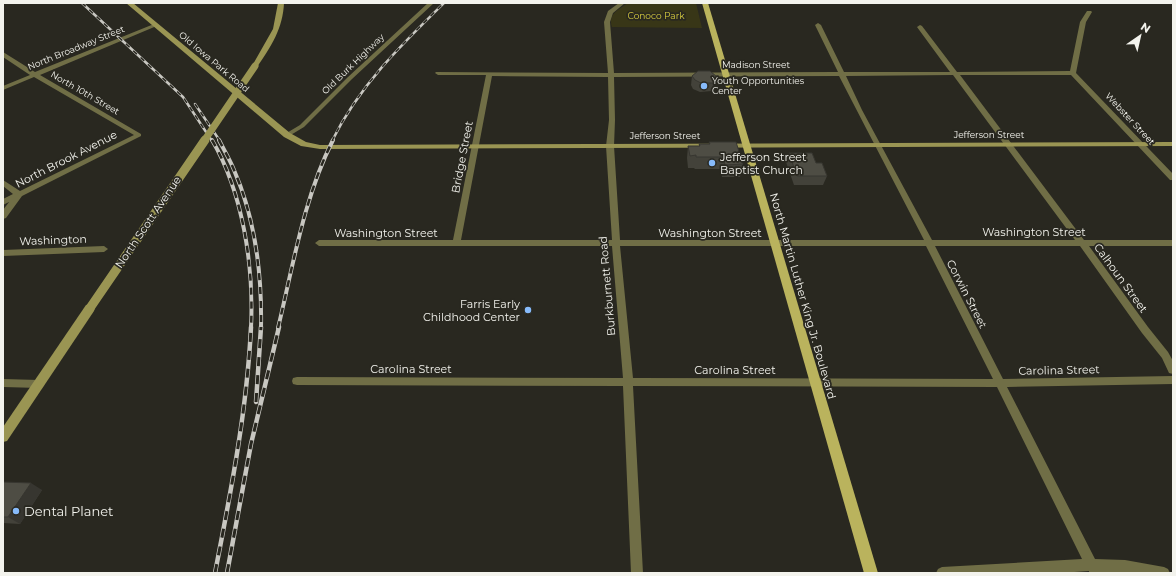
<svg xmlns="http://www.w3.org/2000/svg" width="1176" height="576" font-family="Montserrat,sans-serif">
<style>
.green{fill:#383617}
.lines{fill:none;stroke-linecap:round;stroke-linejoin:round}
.street{fill:#706e46;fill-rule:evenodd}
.secondary{fill:#9a9553;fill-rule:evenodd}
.primary{fill:#bab35d;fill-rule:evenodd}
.rail-far2-casing{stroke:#c8c7c1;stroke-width:2.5}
.rail-far1-casing{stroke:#c8c7c1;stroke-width:4}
.rail-casing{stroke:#c8c7c1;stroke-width:4.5}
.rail-far2{stroke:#292820;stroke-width:1.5;stroke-dasharray:5;stroke-linecap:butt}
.rail-far1{stroke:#292820;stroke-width:2.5;stroke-dasharray:7;stroke-linecap:butt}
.rail{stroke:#292820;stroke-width:3;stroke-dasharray:9;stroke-linecap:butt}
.secondary-bridge-far1{stroke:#9a9553;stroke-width:7}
.secondary-bridge{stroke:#9a9553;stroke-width:9}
.wall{fill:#43423a}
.shaded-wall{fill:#373630}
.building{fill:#4e4d44;stroke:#373630}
.poi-dot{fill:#87bbfb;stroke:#292820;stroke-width:1.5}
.labels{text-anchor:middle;stroke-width:3.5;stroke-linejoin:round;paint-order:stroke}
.far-park-label{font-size:9px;fill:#dbd03f;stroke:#292820}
.far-street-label{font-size:9px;fill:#f3f3ed;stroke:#292820}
.far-poi-label{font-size:9px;fill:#f3f3ed;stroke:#292820;text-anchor:start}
.street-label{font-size:11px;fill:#f3f3ed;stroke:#292820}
.poi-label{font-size:11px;fill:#f3f3ed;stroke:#292820;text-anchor:start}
.near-poi-label{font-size:13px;fill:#f3f3ed;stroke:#292820;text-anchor:start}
</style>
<rect width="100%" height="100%" fill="#292820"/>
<path class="green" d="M628,3H696L702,28L612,27C608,14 618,10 628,3Z"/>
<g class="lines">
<g class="street">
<polygon points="428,3 434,3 352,79 304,127 289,136 285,136 285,134 300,125 348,77"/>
<path d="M619,3H625L613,13L610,22L614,73L838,72L815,25L818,23L821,25L844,72H950L917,27L920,25L922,26L957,72L1070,71L1080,22L1087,11H1091L1092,12L1086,22L1076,73L1173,174V180H1170L1071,75H960L1084,240H1173V246H1089L1148,327L1168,352L1173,361V374L1169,373L1162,358L1142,333L1080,246H935L1003,379L1173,376V384L1007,387L1095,559L1125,560L1164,567L1168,569L1170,573L1102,572V573H1089V571L1060,573H936L938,569L942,567L1082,559L997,387L633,386L643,573H631L623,386L297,385L293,384L292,381L293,378L297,377L623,378L612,246H319L315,243L319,240H453L486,75H438L435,73L436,72L608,73L604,22L608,11ZM953,75L1075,240H932L862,110L846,76ZM492,76L608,77L609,120L606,146L612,240H461ZM839,76L924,240H620L614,146L615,120L614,77ZM620,246H926L993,379L633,378Z"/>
<polygon points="154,24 159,25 40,75 141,134 141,136 22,196 6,218 3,219 3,210 9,202 3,205 3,199 13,194 3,186 3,180 20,191 134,135 34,77 3,90 3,86 30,75 3,57 3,52 35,72"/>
<polygon points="104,246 108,249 104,252 3,256 3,250"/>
<polygon points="3,379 39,380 43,381 44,384 43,387 39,388 3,387"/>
</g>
<g class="secondary">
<polygon points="126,3 133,3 290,133 306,142 320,145 1173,142 1173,146 320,149 301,146 284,137"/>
<path d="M278,3H284C283,28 271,47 257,67H253L252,66L273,29Z"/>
<polygon points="90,304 94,305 95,308 94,311 7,441 3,442 3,427 86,305"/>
</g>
<polygon class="primary" points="702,3 708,3 878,573 864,573"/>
<g class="rail-far2-casing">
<g id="rail-far2">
<polyline points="82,3 183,97 212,141"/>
<polyline points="195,104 220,141"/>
<path d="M332,141C359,86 401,45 444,3"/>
</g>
</g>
<g class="rail-far1-casing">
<g id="rail-far1">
<path d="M212,140C243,193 254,266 251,328"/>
<path d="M219,140C224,150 230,160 234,170C255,218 262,276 261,328"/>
<path d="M278,328C293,266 304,197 333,140"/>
</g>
</g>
<g class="rail-casing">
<g id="rail">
<polyline points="256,402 261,327"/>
<path d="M215,573C231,491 247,410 251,327"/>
<polyline points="227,573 251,444 279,327"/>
</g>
</g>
<use href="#rail-far2" class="rail-far2"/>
<use href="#rail-far1" class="rail-far1"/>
<use href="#rail" class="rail"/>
<polyline class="secondary-bridge-far1" points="204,141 255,66"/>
<polyline class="secondary-bridge" points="90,308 205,140"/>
</g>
<g class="wall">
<polygon points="710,71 716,88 712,91 700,92 693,89 691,85 692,76"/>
<polygon points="709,142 743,164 740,177 722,177 720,169 695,169 694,168 688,168 687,158 688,146 699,146 699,144 709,144"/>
<polygon points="789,153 827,176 823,185 794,185 786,162"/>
<polygon points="3,482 42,490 20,524 3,523"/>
</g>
<g class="shaded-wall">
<polygon points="718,79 716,88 712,91 713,83"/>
<polygon points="31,483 42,490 20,524 8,517"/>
</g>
<g class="building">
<polygon points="698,71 710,71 717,77 718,79 713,83 701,83 695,80 692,76"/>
<polygon points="709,142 736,142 743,164 725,165 723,157 696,157 696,155 690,156 688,146 700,146 699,144 710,144"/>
<polygon points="789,153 812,153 816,163 822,163 827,176 797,176"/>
<polygon points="3,482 31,483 8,517 3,517"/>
</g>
<g class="poi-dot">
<circle cx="704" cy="86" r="4"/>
<circle cx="712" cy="163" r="4"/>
<circle cx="528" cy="310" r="4"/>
<circle cx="16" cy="511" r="4"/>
</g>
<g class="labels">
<g class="far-park-label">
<text x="656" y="19">Conoco Park</text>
</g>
<g class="far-street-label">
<text transform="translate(76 48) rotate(-22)" y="3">North Broadway Street</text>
<text transform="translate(214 62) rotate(40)" y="3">Old Iowa Park Road</text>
<text transform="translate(353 64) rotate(-44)" y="3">Old Burk Highway</text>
<text x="756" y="68">Madison Street</text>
<text transform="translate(85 93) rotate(30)" y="3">North 10th Street</text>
<text transform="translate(1130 119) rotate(47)" y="3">Webster Street</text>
<text x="989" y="138">Jefferson Street</text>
<text x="665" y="139">Jefferson Street</text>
</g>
<g class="far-poi-label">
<text x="712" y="84">Youth Opportunities<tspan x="712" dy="10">Center</tspan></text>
</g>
<g class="street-label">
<text transform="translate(462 157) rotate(-79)" y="4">Bridge Street</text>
<text transform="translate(66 159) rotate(-27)" y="4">North Brook Avenue</text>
<text transform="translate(148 222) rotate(-56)" y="4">North Scott Avenue</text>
<text x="1034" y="236">Washington Street</text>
<text x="386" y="237">Washington Street</text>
<text x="710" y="237">Washington Street</text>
<text transform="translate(53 240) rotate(-2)" y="4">Washington</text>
<text transform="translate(1121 278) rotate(54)" y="4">Calhoun Street</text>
<text transform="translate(607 286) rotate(-95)" y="4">Burkburnett Road</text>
<text transform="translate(967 294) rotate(63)" y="4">Corwin Street</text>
<text transform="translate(803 296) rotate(74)" y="4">North Martin Luther King Jr. Boulevard</text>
<text x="411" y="373">Carolina Street</text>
<text x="735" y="374">Carolina Street</text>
<text transform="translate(1059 370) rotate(-1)" y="4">Carolina Street</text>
</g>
<g class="poi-label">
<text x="720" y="161">Jefferson Street<tspan x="720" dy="13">Baptist Church</tspan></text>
<text x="520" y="308" text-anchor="end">Farris Early<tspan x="520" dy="13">Childhood Center</tspan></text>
</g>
<g class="near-poi-label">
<text x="24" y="516">Dental Planet</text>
</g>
</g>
<rect width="1176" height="576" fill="none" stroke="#f3f3ed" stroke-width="8"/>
<g transform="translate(1140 36) rotate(34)" stroke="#292820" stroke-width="3" paint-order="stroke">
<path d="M0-3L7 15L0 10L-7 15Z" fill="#f3f3ed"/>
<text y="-6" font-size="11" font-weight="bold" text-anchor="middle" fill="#f3f3ed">N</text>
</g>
</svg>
